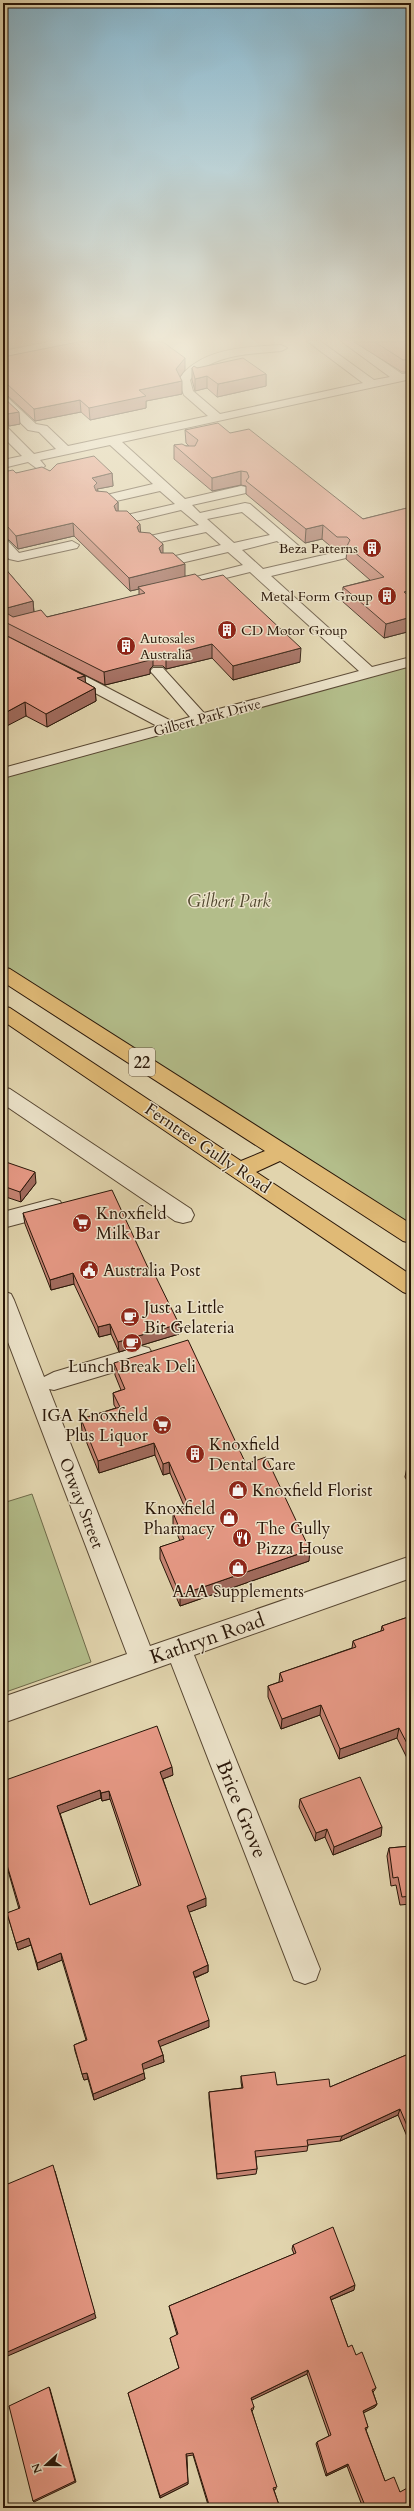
<svg xmlns="http://www.w3.org/2000/svg" width="414" height="2511" font-family="Cardo,serif">
<style>
.green{fill:#b3bd8a;stroke:#6e6a49}
.lines{fill:none;stroke-linecap:round;stroke-linejoin:round}
.minor-casing{stroke:#574631;stroke-width:2}
.major-casing{stroke:#291608;stroke-width:2}
.minor{fill:#ece3ca;fill-rule:evenodd}
.major{fill:#e0ba76;fill-rule:evenodd}
.wall{fill:#c58372;stroke:#291608;fill-rule:evenodd}
.shaded-wall{fill:#a06a5c;stroke:#291608}
.building{fill:#e59884;stroke:#291608;fill-rule:evenodd}
.labels{text-anchor:middle;stroke-width:3;stroke-linejoin:round;paint-order:stroke}
.far-poi-label{font-size:14px;fill:#291608;stroke:#ece3ca;text-anchor:end}
.far-street-label{font-size:14px;fill:#291608;stroke:#ece3ca}
.shield{fill:#ece3ca;stroke:#645442;stroke-width:1}
.shield-label{font-size:16px;font-weight:bold;fill:#291608}
.park-label{font-size:17px;font-style:italic;fill:#52482f;stroke:#ece3ca}
.street-label{font-size:17px;fill:#291608;stroke:#ece3ca}
.poi-label{font-size:17px;fill:#291608;stroke:#ece3ca;text-anchor:start}
.near-street-label{font-size:20px;fill:#291608;stroke:#ece3ca}
</style>
<rect width="100%" height="100%" fill="#e1d4ad"/>
<filter id="stains"><feTurbulence type="fractalNoise" baseFrequency=".005" numOctaves="4"/><feColorMatrix values="0 0 0 0 .2 0 0 0 0 .09 0 0 0 0 .02 0 0 0 .5 -.17"/></filter>
<radialGradient id="worn" r=".72"><stop offset=".6" stop-color="#630" stop-opacity="0"/><stop offset="1" stop-color="#630" stop-opacity=".3"/></radialGradient>
<g class="green">
<polygon points="3,341 128,341 3,366"/>
<polygon points="411,661 411,1235 3,973 3,773"/>
<polygon points="32,1494 91,1662 3,1693 3,1503"/>
</g>
<g class="lines">
<g class="minor-casing">
<g id="minor">
<polygon points="54,341 81,341 76,344 3,357 3,351"/>
<path d="M307,341H320L374,380L390,377L341,341H354L402,374L411,373V379L122,442L185,499L241,486L246,487L247,490L246,493L192,505L200,513L245,503L250,504L300,547L298,550H288L277,541L242,550L263,569L341,551L346,552L348,555L346,558L271,576L372,667L411,657V666L3,778V768L157,726L54,671L51,668L54,665H64L173,722L190,717L153,674L150,671L153,668H163L204,713L359,671L250,572L173,591L168,590L166,587L168,584L243,565L228,552L168,566L163,565L161,562L163,559L221,545L206,532L146,545L141,544L139,541L141,538L199,525L181,510L123,524L118,523L116,520L118,517L175,504L160,491L103,504L98,503L96,500L98,497L153,484L110,445L40,460L45,466L39,470L28,462L3,468V460L22,456L3,437V426L7,427L34,454L56,449L39,432L28,430L3,406V396L7,397L36,424L47,426L68,446L208,416L184,395L178,380C200,348 245,347 281,345L287,348L281,351C250,354 211,354 190,380L193,391L220,414L363,383ZM242,512L270,535L234,543L207,519Z"/>
<polygon points="3,540 8,541 19,553 72,541 79,545 77,548 18,561 9,559 3,552"/>
<polygon points="3,1087 10,1089 191,1209 194,1215 191,1221 183,1223 175,1221 3,1104"/>
<polygon points="52,1199 60,1201 63,1207 60,1213 3,1228 3,1212"/>
<polygon points="3,1291 11,1294 14,1300 44,1377 54,1372 141,1346 149,1348 153,1355 149,1362 141,1364 54,1390 49,1389 150,1646 411,1556 411,1578 194,1655 320,1969 316,1980 305,1984 294,1980 171,1663 3,1723 3,1697 127,1654 3,1329"/>
</g>
</g>
<g class="major-casing">
<polygon id="major" points="3,967 10,969 411,1224 411,1243 403,1241 280,1161 256,1172 411,1275 411,1295 403,1292 3,1021 3,1006 10,1008 241,1161 265,1151 3,982"/>
</g>
<use href="#minor" class="minor"/>
<use href="#major" class="major"/>
</g>
<g class="wall">
<polygon points="354,342 411,342 411,372 402,372"/>
<polygon points="3,357 185,370 180,377 182,394 146,401 146,408 90,420 81,412 35,421 8,396 3,395 3,397 20,424 9,426 3,425"/>
<polygon points="192,368 197,368 266,374 266,386 217,397 207,388 195,391 192,380"/>
<polygon points="185,430 230,433 363,519 411,507 411,631 384,638 342,601 343,587 370,580 346,559 347,551 336,551 322,539 305,543 246,494 246,486 241,485 212,491 174,459 174,445 189,446 186,443"/>
<polygon points="50,471 112,473 113,486 97,489 98,491 118,502 118,511 163,553 185,576 202,580 300,662 233,680 212,658 166,669 163,666 153,666 150,669 150,674 105,685 3,634 3,566 33,601 34,612 47,617 139,595 139,589 130,591 74,536 18,549 9,540 3,539 3,472 16,473"/>
<polygon points="3,634 85,676 85,682 95,688 96,701 47,727 26,716"/>
<polygon points="3,1161 36,1183 21,1202 3,1196"/>
<polygon points="23,1213 150,1272 179,1324 179,1334 119,1352 111,1334 99,1337 74,1284 51,1290 25,1224"/>
<polygon points="114,1363 246,1464 309,1561 180,1606 160,1559 160,1547 180,1541 173,1524 173,1513 185,1508 170,1473 163,1475 155,1455 99,1473 82,1431 81,1419 116,1408 114,1405 113,1393 121,1390 115,1375"/>
<polygon points="411,1466 411,1488 405,1477 407,1467"/>
<polygon points="411,1616 411,1766 397,1738 339,1759 320,1715 281,1729 268,1697 268,1686 279,1682 280,1673 352,1648 353,1641 381,1631 382,1626"/>
<path d="M173,1775L163,1779L206,1906L189,1912L208,1965V1972L195,1978L209,2027L160,2046L163,2055L164,2062L143,2069L145,2079L94,2100L88,2079L84,2080L75,2051L74,2045L86,2040L62,1960L38,1970L31,1945L18,1950L7,1913L19,1909L3,1853V1781ZM101,1798L102,1801L110,1799L139,1886L90,1905L60,1813Z"/>
<polygon points="300,1799 381,1836 333,1855 325,1837 315,1841 299,1807"/>
<polygon points="411,1846 411,1904 400,1905 396,1885 391,1886 387,1856 389,1848"/>
<polygon points="411,2053 411,2146 398,2115 340,2141 308,2145 307,2151 256,2157 257,2169 256,2174 217,2179 209,2098 209,2092 242,2088 241,2082 241,2076 277,2085 330,2087"/>
<polygon points="293,2245 354,2290 331,2300 348,2347 356,2355 376,2388 374,2391 373,2392 377,2404 375,2407 363,2413 368,2427 366,2430 385,2481 400,2492 411,2508 363,2508 347,2466 326,2476 316,2444 317,2442 329,2436 307,2374 251,2400 254,2407 253,2410 252,2411 276,2489 274,2490 280,2508 209,2508 193,2455 187,2456 188,2484 160,2498 128,2393 179,2368 171,2342 170,2338 177,2335 170,2310 169,2306 294,2254 292,2249"/>
</g>
<g class="shaded-wall">
<polygon points="185,358 185,370 177,381 176,369"/>
<polygon points="266,374 266,386 217,397 218,384"/>
<polygon points="207,376 207,388 195,391 195,379"/>
<polygon points="182,381 182,394 146,401 146,408 90,420 89,408 139,390"/>
<polygon points="80,400 81,412 35,421 34,409"/>
<polygon points="19,412 20,424 9,426 7,414"/>
<polygon points="241,471 241,485 212,491 212,478"/>
<polygon points="112,473 113,486 97,489 98,496 95,499 92,478"/>
<polygon points="118,502 118,515 114,506"/>
<polygon points="73,523 74,536 18,549 16,536"/>
<polygon points="140,524 141,537 137,527"/>
<polygon points="323,525 322,539 305,543 306,529"/>
<polygon points="163,544 163,557 159,548"/>
<polygon points="185,564 185,578 138,587 139,589 130,591 129,578"/>
<polygon points="411,590 411,604 404,592"/>
<polygon points="33,601 34,614 9,621 5,612 7,608"/>
<polygon points="411,617 411,631 384,638 386,624"/>
<polygon points="212,644 212,658 166,669 166,656"/>
<polygon points="301,648 300,662 233,680 233,666"/>
<polygon points="153,653 153,666 150,669 150,674 105,685 104,672 148,657"/>
<polygon points="85,676 86,690 77,678"/>
<polygon points="95,688 96,701 47,727 46,714"/>
<polygon points="25,702 26,716 3,728 3,714"/>
<polygon points="35,1172 36,1183 21,1202 20,1192"/>
<polygon points="73,1273 74,1284 51,1290 50,1280"/>
<polygon points="110,1324 111,1334 99,1337 98,1327"/>
<polygon points="179,1324 179,1334 119,1352 118,1342"/>
<polygon points="154,1443 155,1455 99,1473 98,1461"/>
<polygon points="169,1462 170,1473 163,1475 163,1464"/>
<polygon points="310,1550 309,1561 180,1606 180,1595"/>
<polygon points="321,1705 320,1715 281,1729 282,1719"/>
<polygon points="399,1728 397,1738 339,1759 340,1749"/>
<polygon points="172,1767 173,1775 160,1780 160,1772"/>
<polygon points="100,1790 101,1798 59,1814 57,1806"/>
<polygon points="109,1791 110,1799 102,1801 101,1793"/>
<polygon points="382,1827 381,1836 333,1855 334,1847"/>
<polygon points="327,1829 325,1837 315,1841 316,1833"/>
<polygon points="206,1898 206,1906 187,1913 187,1906"/>
<polygon points="29,1938 31,1945 18,1950 16,1943"/>
<polygon points="61,1953 62,1960 38,1970 37,1963"/>
<polygon points="208,1965 208,1972 193,1978 193,1972"/>
<polygon points="209,2020 209,2027 159,2047 158,2041"/>
<polygon points="163,2055 164,2062 142,2070 142,2064"/>
<polygon points="87,2073 88,2079 84,2080 82,2074"/>
<polygon points="144,2073 145,2079 94,2100 93,2094"/>
<polygon points="400,2109 398,2115 340,2141 342,2136"/>
<polygon points="55,2171 96,2318 3,2358 3,2354"/>
<polygon points="355,2285 354,2290 328,2301 330,2297"/>
<polygon points="308,2370 307,2374 250,2401 251,2398"/>
<polygon points="49,2387 50,2389 76,2482 34,2502 33,2501"/>
<polygon points="377,2404 375,2407 361,2414 363,2411"/>
<polygon points="186,2454 188,2484 160,2498 160,2496"/>
<polygon points="348,2464 347,2466 326,2476 327,2474"/>
</g>
<g class="building">
<polygon points="78,342 163,342 185,358 176,369 182,381 139,390 146,396 89,408 80,400 34,409 7,384 3,383 3,357"/>
<polygon points="375,342 408,342 411,343 411,359 403,360"/>
<polygon points="243,358 266,374 218,384 207,376 195,379 192,368 194,366 197,368"/>
<polygon points="3,397 19,412 7,414 3,413"/>
<polygon points="218,423 230,433 249,429 363,519 411,507 411,590 404,592 411,598 411,617 386,624 343,587 384,577 347,546 350,540 347,537 337,537 323,525 306,529 246,481 249,477 247,472 241,471 212,478 174,445 182,444 186,446 195,446 198,440 185,430"/>
<polygon points="94,456 112,473 92,478 97,483 94,486 96,491 107,492 118,502 114,506 116,511 127,511 140,524 137,527 139,532 150,533 163,544 159,548 161,553 173,553 185,564 129,578 73,523 16,536 8,527 3,526 3,472 13,470 16,473 42,467 50,471 57,464"/>
<polygon points="3,566 33,601 7,608 5,612 13,617 41,610 47,617 145,593 138,587 195,574 202,580 223,575 301,648 233,666 212,644 166,656 163,653 153,653 148,657 150,660 104,672 3,621"/>
<polygon points="3,634 85,676 77,678 95,688 46,714 25,702 3,714"/>
<polygon points="3,1161 35,1172 20,1192 3,1186"/>
<polygon points="112,1190 150,1272 153,1271 179,1324 118,1342 110,1324 98,1327 73,1273 50,1280 23,1213"/>
<polygon points="188,1340 246,1464 266,1457 310,1550 180,1595 160,1547 184,1539 173,1513 189,1507 169,1462 163,1464 154,1443 98,1461 81,1419 120,1407 113,1393 125,1389 114,1363"/>
<polygon points="411,1466 411,1475 407,1467"/>
<polygon points="411,1616 411,1751 399,1728 340,1749 321,1705 282,1719 268,1686 283,1681 280,1673 356,1647 353,1641 384,1630 382,1626"/>
<path d="M157,1726L172,1767L160,1772L206,1898L187,1906L208,1965L193,1972L209,2020L158,2041L163,2055L142,2064L144,2073L93,2094L87,2073L82,2074L74,2045L87,2040L61,1953L37,1963L29,1938L16,1943L7,1913L20,1908L3,1852V1781ZM100,1790L101,1793L109,1791L141,1885L90,1905L57,1806Z"/>
<polygon points="360,1777 382,1827 334,1847 327,1829 316,1833 300,1799"/>
<polygon points="411,1846 411,1896 402,1897 398,1877 393,1878 389,1848"/>
<polygon points="411,2053 411,2135 400,2109 342,2136 307,2140 308,2146 255,2151 257,2169 217,2174 209,2092 243,2088 241,2076 275,2072 277,2085 329,2079 330,2087"/>
<polygon points="53,2165 95,2313 3,2354 3,2186"/>
<polygon points="333,2227 355,2285 330,2297 348,2347 352,2345 356,2355 362,2352 376,2388 372,2390 377,2404 363,2411 368,2427 365,2428 385,2481 394,2477 400,2492 411,2486 411,2508 366,2508 348,2464 327,2474 317,2442 331,2435 308,2370 251,2398 254,2407 251,2409 277,2487 273,2488 280,2508 210,2508 193,2453 186,2454 188,2482 160,2496 128,2393 179,2368 170,2338 178,2334 169,2306 296,2253 293,2245"/>
<polygon points="49,2387 75,2481 33,2501 9,2406"/>
</g>
<linearGradient id="sky" x2="0" y2="1"><stop stop-color="#87b6cd"/><stop offset="0.49" stop-color="#f2ecda"/><stop offset="1" stop-color="#f2ecda" stop-opacity="0"/></linearGradient>
<rect width="414" height="693" fill="url(#sky)"/>
<defs>
<g id="building-disc" transform="scale(1)"><circle r="9.5" fill="#8f2418" stroke="#ece3ca"/><path d="M-4-6H4V6H1V3H-1V6H-4ZM-2.5-4.3h1.7v1.8h-1.7ZM.8-4.3h1.7v1.8H.8ZM-2.5-1h1.7V.8h-1.7ZM.8-1h1.7V.8H.8Z" fill="#fff"/></g>
<g id="supermarket-disc" transform="scale(1)"><circle r="9.5" fill="#8f2418" stroke="#ece3ca"/><path d="M-6-5.5h2.5l.6 2H6L4.5 2H-2.5L-4.4-4H-6ZM-1.5 3.2a1.3 1.3 0 1 0 .1 0ZM3 3.2a1.3 1.3 0 1 0 .1 0Z" fill="#fff"/></g>
<g id="civic-disc" transform="scale(1)"><circle r="9.5" fill="#8f2418" stroke="#ece3ca"/><path d="M-.6-6.5H3V-4.5H.6V-3L4-1V1h2V6H-6V1h2V-1L-.6-3ZM-1.2 2.5V6h2.4V2.5Z" fill="#fff"/></g>
<g id="cafe-disc" transform="scale(1)"><circle r="9.5" fill="#8f2418" stroke="#ece3ca"/><path d="M-5.5-4.5H6V0H3Q3 3.5 0 3.5H-2.5Q-5.5 3.5-5.5 0ZM3-3.2v2h1.7v-2ZM-6 4.5H4V6H-6Z" fill="#fff"/></g>
<g id="shop-disc" transform="scale(1)"><circle r="9.5" fill="#8f2418" stroke="#ece3ca"/><path d="M-5-2.5h2.3a2.7 3.5 0 0 1 5.4 0H5L5.5 6h-11ZM-1.5-2.5h3a1.5 2.3 0 0 0-3 0Z" fill="#fff"/></g>
<g id="restaurant-disc" transform="scale(1)"><circle r="9.5" fill="#8f2418" stroke="#ece3ca"/><path d="M-5-6h1v4h1v-4h1v4h1v-4h1v5L-1.5 .5V6h-2V.5L-5-1ZM5-6V6H3V1.5H1.5Q1.5-4 5-6Z" fill="#fff"/></g>
</defs>
<g fill-rule="evenodd">
<use href="#building-disc" x="372" y="548"/>
<use href="#building-disc" x="387" y="596"/>
<use href="#building-disc" x="227" y="630"/>
<use href="#building-disc" x="126" y="646"/>
<use href="#supermarket-disc" x="82" y="1223"/>
<use href="#civic-disc" x="89" y="1270"/>
<use href="#cafe-disc" x="130" y="1317"/>
<use href="#cafe-disc" x="132" y="1343"/>
<use href="#supermarket-disc" x="162" y="1425"/>
<use href="#building-disc" x="195" y="1454"/>
<use href="#shop-disc" x="238" y="1490"/>
<use href="#shop-disc" x="229" y="1518"/>
<use href="#restaurant-disc" x="242" y="1538"/>
<use href="#shop-disc" x="238" y="1568"/>
</g>
<g class="labels">
<g class="far-poi-label">
<text x="358" y="553">Beza Patterns</text>
<text x="373" y="601">Metal Form Group</text>
<text x="241" y="635" text-anchor="start">CD Motor Group</text>
<text x="140" y="643" text-anchor="start">Autosales<tspan x="140" dy="16">Australia</tspan></text>
</g>
<g class="far-street-label">
<text transform="translate(207 717) rotate(-15)" y="5">Gilbert Park Drive</text>
</g>
<rect class="shield" x="129" y="1048" width="26" height="28" rx="3"/>
<g class="shield-label">
<text x="142" y="1068">22</text>
</g>
<g class="park-label">
<text x="229" y="907">Gilbert Park</text>
</g>
<g class="street-label">
<text transform="translate(208 1148) rotate(34)" y="6">Ferntree Gully Road</text>
<text transform="translate(82 1503) rotate(69)" y="6">Otway Street</text>
</g>
<g class="poi-label">
<text x="96" y="1219">Knoxfield<tspan x="96" dy="20">Milk Bar</tspan></text>
<text x="103" y="1276">Australia Post</text>
<text x="144" y="1313">Just a Little<tspan x="144" dy="20">Bit Gelateria</tspan></text>
<text x="132" y="1372" text-anchor="middle">Lunch Break Deli</text>
<text x="148" y="1421" text-anchor="end">IGA Knoxfield<tspan x="148" dy="20">Plus Liquor</tspan></text>
<text x="209" y="1450">Knoxfield<tspan x="209" dy="20">Dental Care</tspan></text>
<text x="252" y="1496">Knoxfield Florist</text>
<text x="215" y="1514" text-anchor="end">Knoxfield<tspan x="215" dy="20">Pharmacy</tspan></text>
<text x="256" y="1534">The Gully<tspan x="256" dy="20">Pizza House</tspan></text>
<text x="238" y="1597" text-anchor="middle">AAA Supplements</text>
</g>
<g class="near-street-label">
<text transform="translate(207 1638) rotate(-19)" y="7">Kathryn Road</text>
<text transform="translate(242 1809) rotate(68)" y="7">Brice Grove</text>
</g>
</g>
<rect width="414" height="2511" fill="none" stroke="#e1d4ad" stroke-width="16"/>
<rect x="4" y="4" width="406" height="2503" fill="none" stroke="#291608" stroke-width="2"/>
<rect x="8" y="8" width="398" height="2495" fill="none" stroke="#291608"/>
<g transform="translate(46 2465) rotate(249)" stroke="#ece3ca" stroke-width="3" paint-order="stroke">
<path d="M0-3L7 15L0 10L-7 15Z" fill="#291608"/>
<text y="-6" font-size="11" font-weight="bold" text-anchor="middle" fill="#291608">N</text>
</g>
<rect width="100%" height="100%" filter="url(#stains)"/>
<rect width="100%" height="100%" fill="url(#worn)"/>
</svg>
